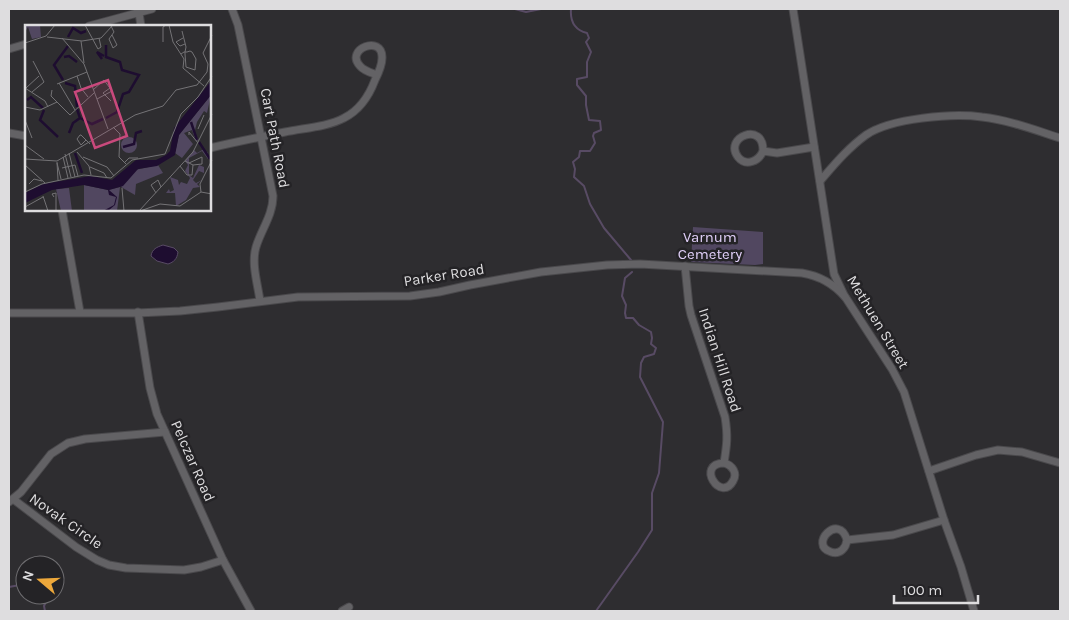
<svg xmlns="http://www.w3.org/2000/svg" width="1069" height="620" font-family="Karla,sans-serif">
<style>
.green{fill:#514760}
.water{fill:#1e0d30;stroke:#584b64}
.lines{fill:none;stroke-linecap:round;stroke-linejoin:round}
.stream{stroke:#584b64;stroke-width:2}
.minor-casing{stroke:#4a494c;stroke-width:9}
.minor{stroke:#636265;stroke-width:7}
.labels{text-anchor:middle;stroke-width:5;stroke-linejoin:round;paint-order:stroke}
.street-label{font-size:15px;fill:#dedddf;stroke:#242326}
.park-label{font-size:15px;fill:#e0cff8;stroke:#242326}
.inset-river{fill:none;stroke:#1e0d30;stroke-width:2.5}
.inset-road{fill:none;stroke:#747376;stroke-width:1}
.view{fill:#c9497c;fill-opacity:0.15;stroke:#c9497c;stroke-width:2.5}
.inset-edge{fill:none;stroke:#dedddf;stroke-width:2.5}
</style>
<rect width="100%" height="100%" fill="#2e2d30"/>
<polygon class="green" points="693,227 763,232 763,264 755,265 691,262"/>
<path class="water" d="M163,245L174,248L178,252C177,259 174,262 168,264L157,261L151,256C152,249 157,247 163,245Z"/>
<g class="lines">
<g class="stream">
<polyline points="515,9 526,12 541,9"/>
<path d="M571,9C570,21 575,30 587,33L589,38L586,42L591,52L587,62V77L577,79V85L586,96V105L589,120L600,121L601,130L594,133L593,136L595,143L590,151H580L579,157L573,162L575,169L574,177L584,186L590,204L604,228L631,260"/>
<polyline points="9,587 25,584"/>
<polyline points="45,611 44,606 49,595"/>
<polyline points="596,611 638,552 652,530 652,493 659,473 663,422 640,377 641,363 644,357 654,354 656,348 651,344 652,338 651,332 639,325 633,318 626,318 625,313 626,305 622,296 625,278 632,272"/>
</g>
<g class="minor-casing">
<g id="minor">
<path d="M232,9L238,25L273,196C273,215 261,230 256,247C251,264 258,285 260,301"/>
<polyline points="793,9 834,274 844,295 892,369 904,392 944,520 961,567 974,611"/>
<polyline points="139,13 141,26"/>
<polyline points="89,26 152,9"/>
<polyline points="9,49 26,44"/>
<polyline points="9,133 26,136"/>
<path d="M210,148C235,142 260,137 285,132C304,128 327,127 344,118C360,110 369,96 375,80C378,74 382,65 382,58C383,34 344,49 360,66C364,71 372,73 377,75"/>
<path d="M763,151C759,161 746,167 738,157C723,137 764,121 763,151L777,153L814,147"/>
<path d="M820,181C834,165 848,148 866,135C891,118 953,113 982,117C1009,120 1035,130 1060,138"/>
<polyline points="62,210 80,312"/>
<path d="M685,266L689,306L691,315L725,417C728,436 727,444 724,463C695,464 721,503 733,481C738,473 732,465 724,463"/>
<polyline points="138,312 150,388 157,414 223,560 251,611"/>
<path d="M9,313H137L180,311L218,307L298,297L410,296L439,292L470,285L541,272L607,265L640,264L802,273C820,276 833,283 845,297"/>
<polyline points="929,471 976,455 998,450 1022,452 1060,463"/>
<polyline points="13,499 76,547 97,560 109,565 126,568 184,570 201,567 223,560"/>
<polyline points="9,502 21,492 51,454 68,443 85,439 165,432"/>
<path d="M847,540C846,548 840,555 831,552C808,545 839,512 847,540L893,535L944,520"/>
<polyline points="342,611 349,607"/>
</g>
</g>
<use href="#minor" class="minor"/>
</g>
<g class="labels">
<g class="street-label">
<text transform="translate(275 138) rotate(79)" y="5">Cart Path Road</text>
<text transform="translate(444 275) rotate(-9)" y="5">Parker Road</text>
<text transform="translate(878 322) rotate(59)" y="5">Methuen Street</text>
<text transform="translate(720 360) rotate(72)" y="5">Indian Hill Road</text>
<text transform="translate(193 461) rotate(66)" y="5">Pelczar Road</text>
<text transform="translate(66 521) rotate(35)" y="5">Novak Circle</text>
</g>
<g class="park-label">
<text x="710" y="242">Varnum<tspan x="710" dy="17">Cemetery</tspan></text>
</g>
</g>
<g transform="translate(25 25)">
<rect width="186" height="186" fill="#2e2d30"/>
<path d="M0,0H15L16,12L7,14L3,2L0,7ZM186,70L182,88L179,86L172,97L169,109L174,115L171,116L167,105L159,108L168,119L157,133L150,128L154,110ZM96 120a8 8 0 1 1 16 0a8 8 0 1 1-16 0ZM179,124L181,129L183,127V134L177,126L164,133V150L168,153L174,140L179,142V148L174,146L168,155L171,158L177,155L172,159L175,162L168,163L161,175L151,181L150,168H141L144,164L145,167L149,165L145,152L153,155L154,160L156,157L162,159L165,153L160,146L163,140L160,136L169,125L172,128ZM133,140L138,148L111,159L110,170L96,162L110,145ZM59,160L83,165L95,162L92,186H59ZM44,163L47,186H36L31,164Z" fill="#514760"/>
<path d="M186,56V70L154,110L150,130L132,141L113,144L98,161L84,165L92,172L90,180L84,185L82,186H78L89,180L91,172L84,170L83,165L59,160L27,165L0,178V168L18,159L66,151L87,155L111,135H131L141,130L145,126L149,103Z" fill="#1e0d30"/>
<path class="inset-river" d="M43,12L48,3L56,8L61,6M39,32L44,31L52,37M77,34L72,27L79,31M38,55L29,40L43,21M40,58L50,61L52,82M2,75L6,72L18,83M19,85L15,95L33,112M55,93L67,99L78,94M81,93L92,87L98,69L104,67L114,50L97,45L95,37L81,32V20M166,97L172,115M44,108L48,98L55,93L52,84M174,117L185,134M98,122L109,119L111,108L117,106M50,128L57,148"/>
<path class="inset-road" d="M60,0L73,24L76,22L74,13M144,0L148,17L159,34L158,43L179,61M86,1L89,7L84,14L88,23L92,20L87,10M22,12L57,16L76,13L88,0M37,13L59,39L83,104M158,13L151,17L155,21L160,19M56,16L59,38M138,17V2L141,0M0,18L21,11L30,0M156,29L159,27H162L165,26L167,27L171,34L170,45L161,42L160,29V27L161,22L157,6M52,51L56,63L63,72M34,58L50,85M32,59L62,47M0,63L20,76L23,82M1,63L14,51M85,63L78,68L86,76M27,65L26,71L45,90L69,68M68,65L79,55L87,66L72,74M7,67L19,57L8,36M0,82L15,85L32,77M0,95L7,113M88,102L95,109L94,132L101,139M173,104L179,90M164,110V107L173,118M61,115L56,120L52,114L55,110H56L65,119M0,120L19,134M52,127L64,141L66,150M44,128L50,152M40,129L46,152M38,132L43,153M58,132L82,142L89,151M0,134L32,136L110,90L138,81L151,65L172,60L182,47L183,39L178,28L187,10M32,137L33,155M32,138L36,154M99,138L104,133H113M164,138L177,132V139L168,140M0,140L20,158M155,141L162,150H167L168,140L160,136M65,142L79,148L82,153M37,143L50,140L53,151M4,159L9,154L17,156M97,163L99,186M0,167L17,159L59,150L86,153L107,135L140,129L156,89L173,72L187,51M176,167L175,159L187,135M131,168L126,160L133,155L136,162M18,171L23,186M29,172L27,169L31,168V186M0,182L18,172M114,186L168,127L187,89M115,186L135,179L155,181L176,167L187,169"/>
<path class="view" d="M83,55L102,111L70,123L50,67Z"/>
<rect width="186" height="186" class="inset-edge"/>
</g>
<rect width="1069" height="620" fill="none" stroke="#dedddf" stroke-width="20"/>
<g transform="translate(40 580) rotate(289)"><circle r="24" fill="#242326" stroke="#6e6d70"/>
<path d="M0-4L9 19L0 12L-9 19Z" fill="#eda83b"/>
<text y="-8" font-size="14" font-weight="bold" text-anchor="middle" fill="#dedddf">N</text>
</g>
<path d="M894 595v8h84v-8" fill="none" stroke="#dedddf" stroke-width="2.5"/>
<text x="902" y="595" font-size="15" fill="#dedddf" stroke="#242326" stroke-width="4" paint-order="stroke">100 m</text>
</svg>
